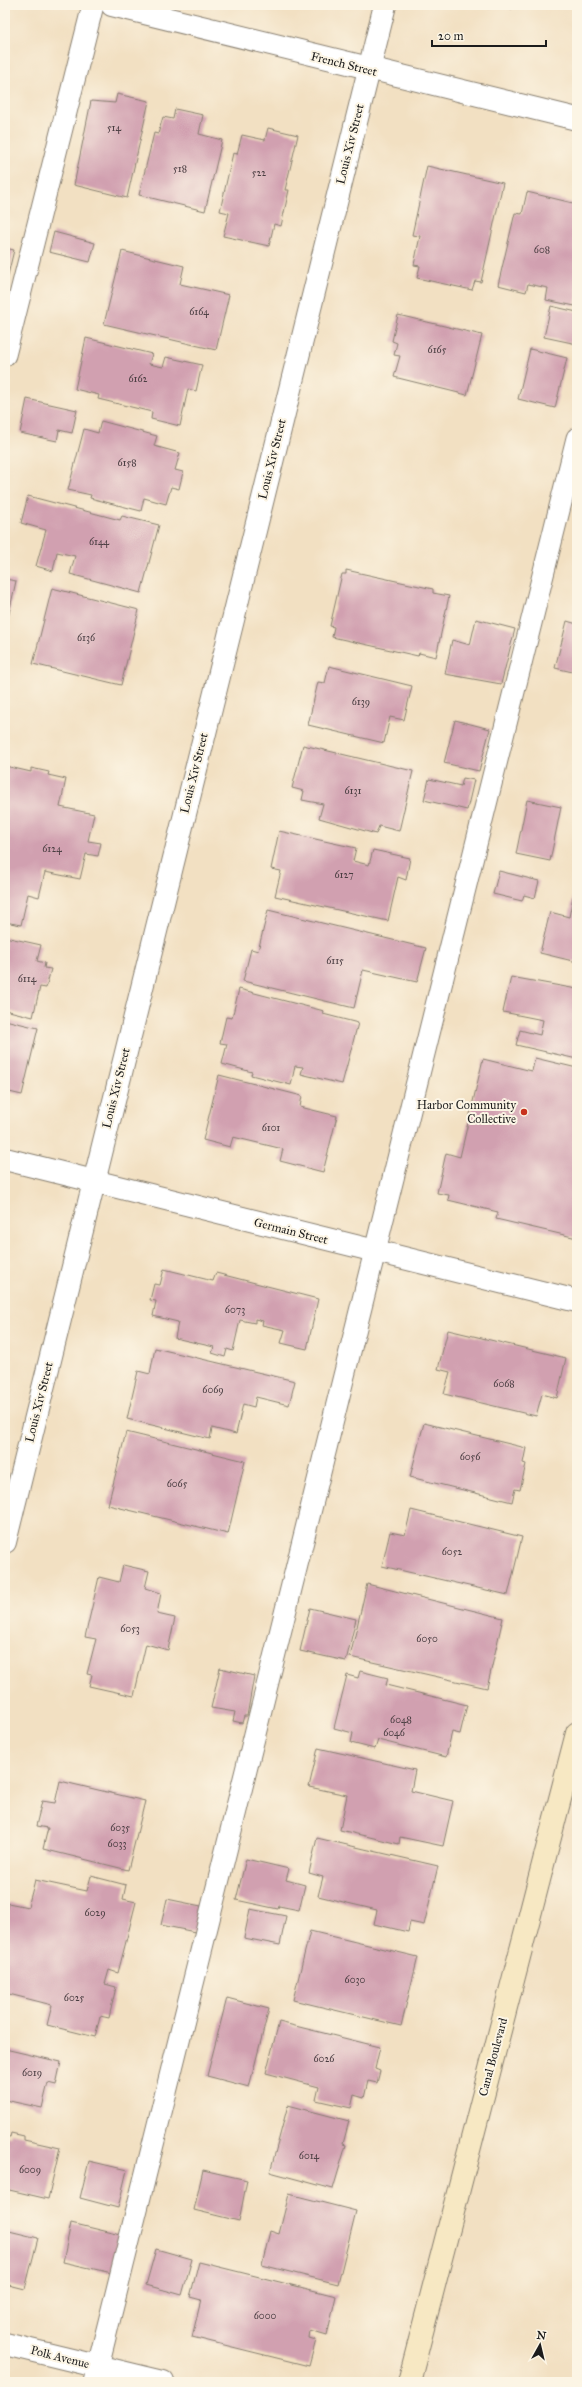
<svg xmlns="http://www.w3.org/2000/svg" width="582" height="2387" font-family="'IM FELL Great Primer',serif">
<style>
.building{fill:#d1a0b0}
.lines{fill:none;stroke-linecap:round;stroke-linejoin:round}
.lane-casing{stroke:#877e6f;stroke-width:23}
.street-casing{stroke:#877e6f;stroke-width:24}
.secondary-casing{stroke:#877e6f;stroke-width:24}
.lane{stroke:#fff;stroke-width:21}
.street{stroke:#fff;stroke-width:22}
.secondary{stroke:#f7e8c3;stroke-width:22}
.poi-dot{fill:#c8321e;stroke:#fcf5e5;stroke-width:1.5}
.labels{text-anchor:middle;stroke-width:4;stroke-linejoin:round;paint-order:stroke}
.number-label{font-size:10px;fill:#493d41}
.street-label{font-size:12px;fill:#1c1c1c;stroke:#fcf5e5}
.poi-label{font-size:12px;fill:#1c1c1c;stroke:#fcf5e5;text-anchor:end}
</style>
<rect width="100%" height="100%" fill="#fcf5e5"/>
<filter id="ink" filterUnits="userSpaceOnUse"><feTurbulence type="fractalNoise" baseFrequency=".025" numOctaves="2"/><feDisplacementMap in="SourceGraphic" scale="8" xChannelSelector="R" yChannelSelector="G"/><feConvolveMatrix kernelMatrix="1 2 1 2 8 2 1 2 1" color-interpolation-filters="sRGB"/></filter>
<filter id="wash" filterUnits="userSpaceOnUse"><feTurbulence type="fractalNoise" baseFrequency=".012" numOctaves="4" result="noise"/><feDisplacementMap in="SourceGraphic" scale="16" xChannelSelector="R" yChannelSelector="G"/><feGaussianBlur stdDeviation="0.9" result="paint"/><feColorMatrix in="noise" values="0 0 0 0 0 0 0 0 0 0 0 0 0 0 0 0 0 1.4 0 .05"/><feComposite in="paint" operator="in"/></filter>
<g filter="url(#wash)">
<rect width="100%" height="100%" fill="#f2e0c2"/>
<g id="blocks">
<g class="building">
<polygon points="480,5 493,5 492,8"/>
<polygon points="499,5 513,5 512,9"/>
<polygon points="117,94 149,101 127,198 74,185 91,101 115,103"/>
<polygon points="175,109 203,115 199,134 222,140 205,211 139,195 154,133 158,134 163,117 173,119"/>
<polygon points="268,128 298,135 285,190 289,190 281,226 274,224 269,246 223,236 229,213 220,211 233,153 237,154 242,135 265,140"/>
<polygon points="427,166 503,183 481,282 475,281 472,290 417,278 420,266 414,265 420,236 412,235"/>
<polygon points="527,192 577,204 577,297 575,306 546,300 548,288 528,284 526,292 498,285 515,213 522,214"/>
<polygon points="54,232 95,243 90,262 49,252"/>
<polygon points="5,248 14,250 6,283 5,283"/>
<polygon points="122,251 184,266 180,284 229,295 216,350 104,324"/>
<polygon points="551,306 577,312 577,344 544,337"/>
<polygon points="398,315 482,335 467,395 394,377 400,356 394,355 397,343 392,341"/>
<polygon points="86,338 152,354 149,364 163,367 166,357 202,365 196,391 188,389 180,426 151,419 152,412 98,399 99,395 75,389"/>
<polygon points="530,349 567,358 555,408 518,399"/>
<polygon points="27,399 77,410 72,433 59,430 57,441 20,433"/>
<polygon points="101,421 157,436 154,446 180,453 175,470 183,472 179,489 171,487 166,504 144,498 141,511 90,498 91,495 68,490 84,429 98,433"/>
<polygon points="28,496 120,520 122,516 159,525 141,593 70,574 75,556 57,552 53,571 36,566 46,530 21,523"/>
<polygon points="346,570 433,589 433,593 449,596 436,657 419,653 418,656 332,637 334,627 330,626 342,574 346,574"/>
<polygon points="5,579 16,581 6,627 5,627"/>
<polygon points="52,588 139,610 121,685 33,664"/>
<polygon points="476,619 515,629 501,684 445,674 452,640 470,645"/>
<polygon points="567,621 577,624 577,673 555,668"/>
<polygon points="329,666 412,686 404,720 390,717 384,743 308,725 318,682 325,683"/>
<polygon points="455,720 490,729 479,771 444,763"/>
<polygon points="303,745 413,771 399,831 379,826 376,834 319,818 323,804 302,800 304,791 292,788"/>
<polygon points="5,766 31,772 31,768 49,772 48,775 66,779 60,807 94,814 88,841 101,843 98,856 86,854 80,879 45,872 39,897 28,894 21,925 5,922"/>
<polygon points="463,778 474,780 467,810 424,800 429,779 461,786"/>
<polygon points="527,800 561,807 550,861 516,854"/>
<polygon points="279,831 356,848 353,861 369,865 373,850 410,858 406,880 398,877 388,921 275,896 281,871 271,869"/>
<polygon points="499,871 539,881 535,898 524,895 522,901 493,894"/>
<polygon points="573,897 577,898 577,962 540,953 550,912 569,917"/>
<polygon points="268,910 426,948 417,982 363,970 354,1008 243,981 251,949 258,951"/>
<polygon points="5,937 41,945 37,961 45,963 44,968 51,969 46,988 40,987 33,1017 5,1010"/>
<polygon points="511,977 577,989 577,1059 516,1045 520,1030 540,1035 543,1020 503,1012"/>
<polygon points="239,989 324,1011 323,1014 358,1023 342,1084 301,1074 303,1067 295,1066 291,1085 251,1075 252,1072 222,1064 227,1044 220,1043 226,1017 232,1018"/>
<polygon points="5,1020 38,1028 22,1095 5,1091"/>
<polygon points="535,1058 577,1068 577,1238 496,1219 498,1212 448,1200 449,1195 437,1193 446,1153 460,1157 483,1059 532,1071"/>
<polygon points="219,1075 302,1096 300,1107 337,1116 323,1172 280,1161 283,1149 233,1137 230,1147 203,1140"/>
<polygon points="164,1269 213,1281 216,1273 318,1299 307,1349 281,1343 285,1330 262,1325 263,1321 255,1319 255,1323 240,1320 233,1351 227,1349 225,1357 212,1353 214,1347 175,1338 178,1322 153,1316 156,1301 150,1300 154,1284 160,1285"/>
<polygon points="448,1330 566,1358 557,1398 542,1394 536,1416 444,1394 450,1372 438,1369"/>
<polygon points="155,1348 295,1381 289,1405 256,1397 254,1407 243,1404 236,1434 212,1428 210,1439 127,1419 138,1371 150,1374"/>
<polygon points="424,1423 526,1448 523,1463 526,1464 520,1490 515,1489 512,1502 410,1477"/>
<polygon points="126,1432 245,1461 228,1534 108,1505"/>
<polygon points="411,1510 522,1537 508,1595 382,1566 390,1532 405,1535"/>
<polygon points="123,1565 149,1571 145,1588 161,1593 157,1614 175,1618 168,1650 146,1644 134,1696 89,1686 92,1675 87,1674 96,1639 85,1637 99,1577 119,1582"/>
<polygon points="367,1584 503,1618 487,1688 350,1657"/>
<polygon points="310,1608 356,1619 346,1661 300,1651"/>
<polygon points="220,1668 254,1676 247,1716 244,1716 242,1723 233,1721 235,1712 211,1708"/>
<polygon points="360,1671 388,1678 386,1685 467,1705 460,1734 452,1732 446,1757 378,1740 375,1749 351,1743 353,1733 334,1728 347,1675 358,1678"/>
<polygon points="318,1748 415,1770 411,1791 453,1801 443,1846 400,1837 399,1844 340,1830 347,1795 309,1787"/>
<polygon points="60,1781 145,1801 128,1870 43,1849 48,1828 36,1826 42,1801 55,1803"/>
<polygon points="317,1838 438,1866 424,1925 410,1922 408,1932 374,1924 377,1910 318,1896 323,1877 309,1873"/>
<polygon points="246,1859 289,1869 286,1880 305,1885 299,1910 279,1906 278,1909 236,1900"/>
<polygon points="91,1876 126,1885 123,1899 136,1902 118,1973 109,1970 105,1984 116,1987 109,2018 100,2016 95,2037 47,2025 52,2005 5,1993 5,1915 8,1903 28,1907 35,1880 87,1891"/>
<polygon points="167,1899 201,1906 195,1932 161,1925"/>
<polygon points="250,1909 286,1916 280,1945 244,1938"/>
<polygon points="310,1931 418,1957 401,2026 293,2000"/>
<polygon points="227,1998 269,2009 249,2087 207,2076"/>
<polygon points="279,2022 380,2047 375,2069 380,2071 377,2083 368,2081 364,2098 354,2095 351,2108 316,2100 319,2087 266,2073"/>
<polygon points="5,2049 61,2062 56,2085 48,2083 42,2108 5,2100"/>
<polygon points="288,2105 349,2121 343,2144 346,2145 333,2189 270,2172"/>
<polygon points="11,2133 24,2136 24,2140 60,2148 48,2199 5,2189 5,2136 10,2137"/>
<polygon points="89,2161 127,2170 118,2208 80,2198"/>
<polygon points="203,2170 247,2180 239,2221 194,2210"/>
<polygon points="289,2194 356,2211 338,2284 262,2265 270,2231 279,2234"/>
<polygon points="71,2223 121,2235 112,2273 63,2262"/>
<polygon points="5,2230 38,2238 25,2289 5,2284"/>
<polygon points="156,2249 192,2259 182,2295 146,2285"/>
<polygon points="199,2262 336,2296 327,2335 310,2330 309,2338 316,2340 309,2366 192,2337 201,2300 190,2297"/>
</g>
</g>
</g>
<g filter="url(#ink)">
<use href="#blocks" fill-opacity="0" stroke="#877e6f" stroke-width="1"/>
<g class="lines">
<g class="lane-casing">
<g id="lane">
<polyline points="5,355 93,5"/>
<polyline points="94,2382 577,438"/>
</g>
</g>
<g class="street-casing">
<g id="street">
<polyline points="112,5 577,119"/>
<polyline points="5,1159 577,1301"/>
<polyline points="5,1542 385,5"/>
<polyline points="5,2344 163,2382"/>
</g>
</g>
<g class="secondary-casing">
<polyline id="secondary" points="409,2382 577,1733"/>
</g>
<use href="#lane" class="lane"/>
<use href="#street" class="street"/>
<use href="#secondary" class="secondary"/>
</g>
</g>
<circle class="poi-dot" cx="524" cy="1112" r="4"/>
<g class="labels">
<g class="number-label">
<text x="114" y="131">514</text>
<text x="180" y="172">518</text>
<text x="259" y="176">522</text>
<text x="542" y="253">608</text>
<text x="199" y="315">6164</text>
<text x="437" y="353">6165</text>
<text x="138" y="382">6162</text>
<text x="127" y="466">6158</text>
<text x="99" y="545">6144</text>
<text x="86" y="641">6136</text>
<text x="361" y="705">6139</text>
<text x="353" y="794">6131</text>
<text x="52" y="852">6124</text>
<text x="344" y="878">6127</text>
<text x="335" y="964">6115</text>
<text x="27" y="982">6114</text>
<text x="271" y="1131">6101</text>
<text x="235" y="1313">6073</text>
<text x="504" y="1387">6068</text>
<text x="213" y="1393">6069</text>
<text x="470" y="1460">6056</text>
<text x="177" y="1487">6065</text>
<text x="452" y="1555">6052</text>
<text x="130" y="1632">6053</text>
<text x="427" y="1642">6050</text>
<text x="401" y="1723">6048</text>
<text x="394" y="1736">6046</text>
<text x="120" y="1831">6035</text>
<text x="117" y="1847">6033</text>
<text x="95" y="1916">6029</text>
<text x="355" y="1983">6030</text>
<text x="74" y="2001">6025</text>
<text x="324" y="2062">6026</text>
<text x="32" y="2076">6019</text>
<text x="309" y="2159">6014</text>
<text x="30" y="2173">6009</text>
<text x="265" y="2319">6000</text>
</g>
<g class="street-label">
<text transform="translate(344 64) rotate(14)" y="4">French Street</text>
<text transform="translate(350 144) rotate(-76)" y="4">Louis Xiv Street</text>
<text transform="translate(272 459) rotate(-76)" y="4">Louis Xiv Street</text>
<text transform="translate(194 773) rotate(-76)" y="4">Louis Xiv Street</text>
<text transform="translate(116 1088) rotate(-76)" y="4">Louis Xiv Street</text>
<text transform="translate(291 1231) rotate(14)" y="4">Germain Street</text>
<text transform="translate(39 1402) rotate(-76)" y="4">Louis Xiv Street</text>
<text transform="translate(493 2057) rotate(-75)" y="4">Canal Boulevard</text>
<text transform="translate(60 2357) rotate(14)" y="4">Polk Avenue</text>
</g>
<g class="poi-label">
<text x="516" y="1109">Harbor Community<tspan x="516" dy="14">Collective</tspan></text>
</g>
</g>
<rect width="582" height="2387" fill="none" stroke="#fcf5e5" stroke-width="20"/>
<g transform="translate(540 2345) rotate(8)" stroke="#fcf5e5" stroke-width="3" paint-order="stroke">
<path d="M0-3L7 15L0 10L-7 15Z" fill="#1c1c1c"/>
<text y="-6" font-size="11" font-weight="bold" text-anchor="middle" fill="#1c1c1c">N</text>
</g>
<path d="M432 40v6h114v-6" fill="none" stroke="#1c1c1c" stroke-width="2"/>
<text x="438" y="40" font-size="12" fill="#1c1c1c" stroke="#fcf5e5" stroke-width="3" paint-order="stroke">20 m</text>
</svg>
